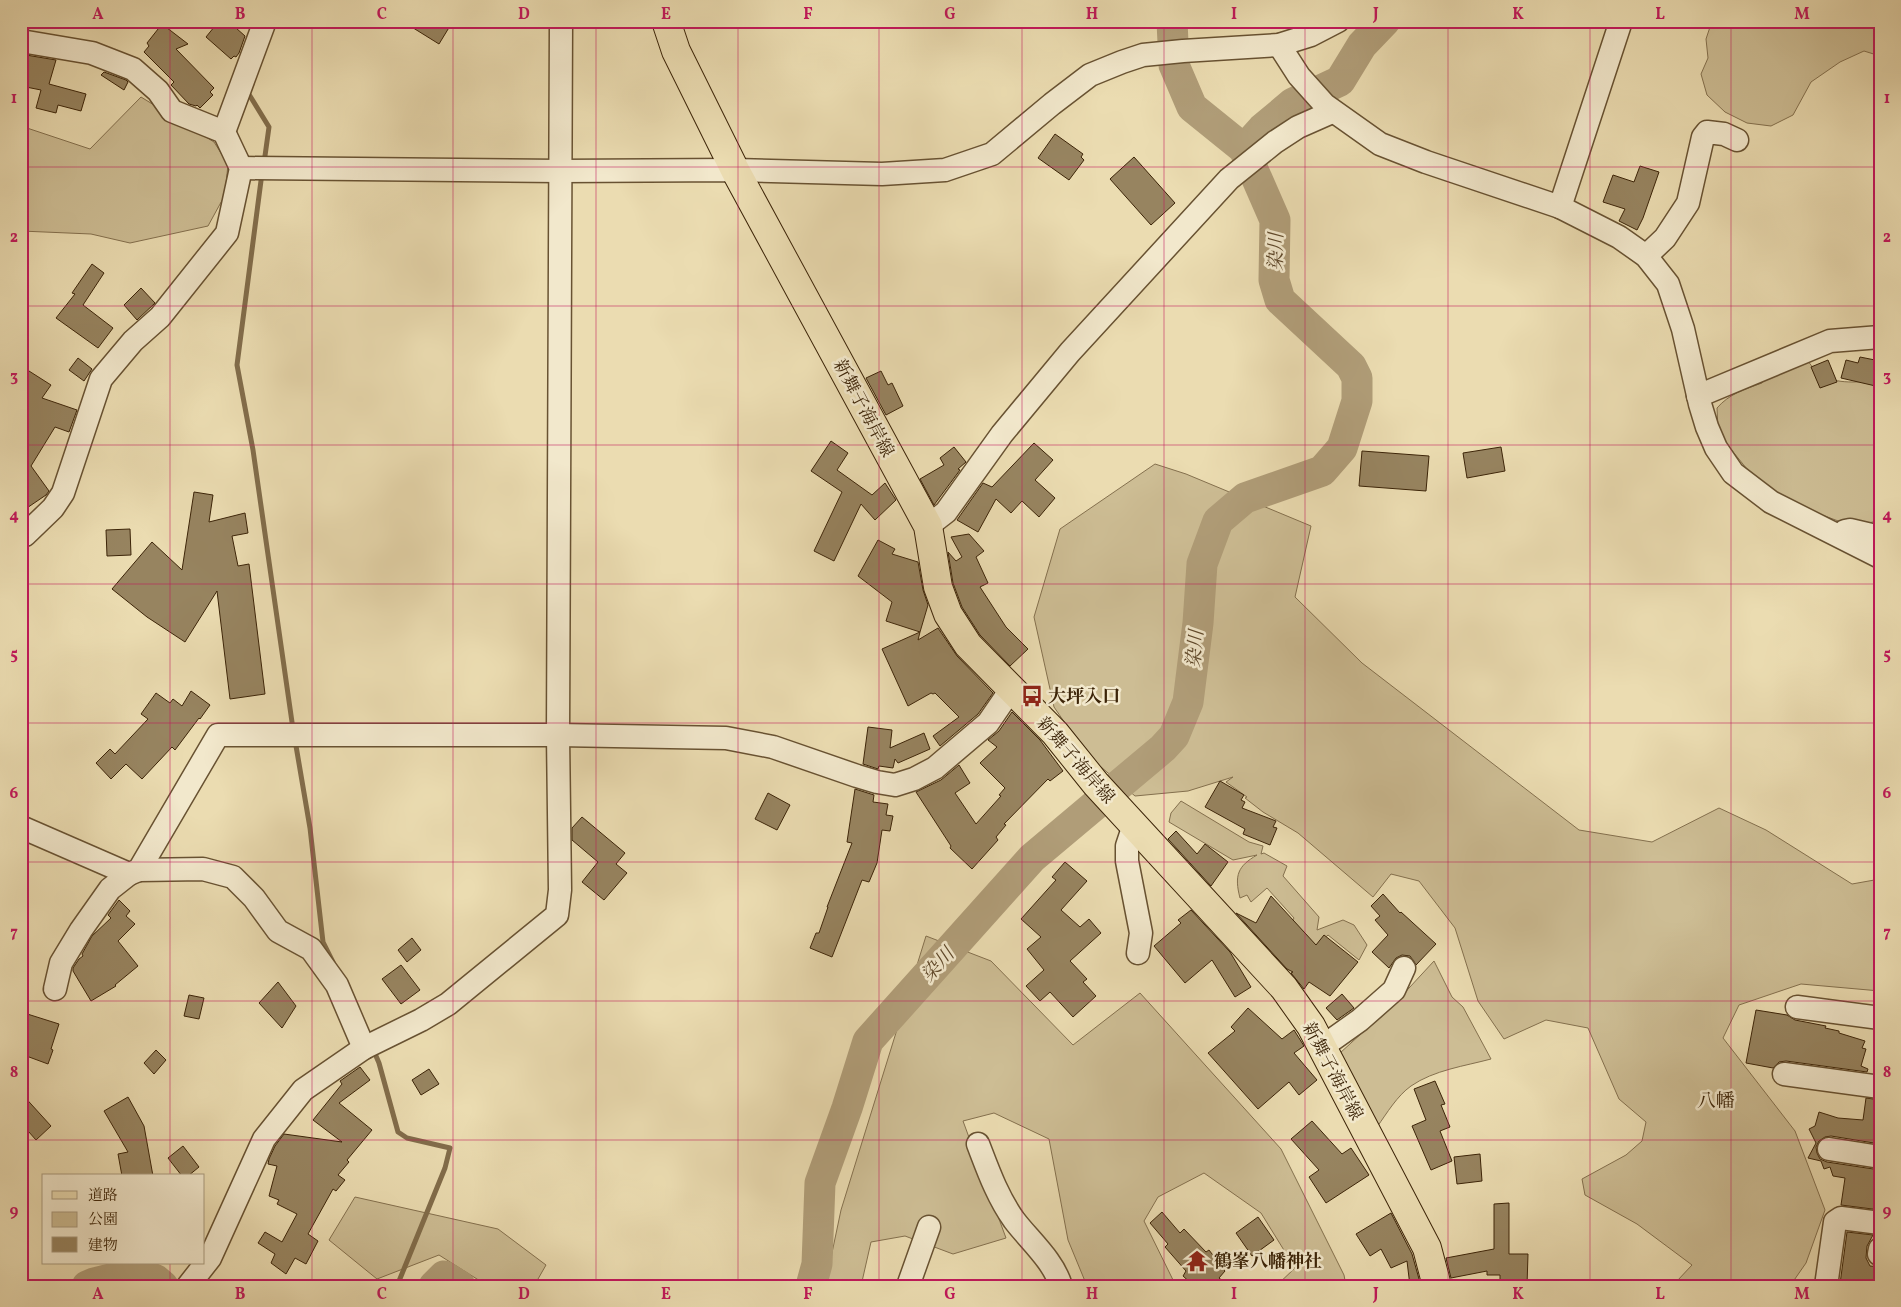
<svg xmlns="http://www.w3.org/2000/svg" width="1901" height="1307" font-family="Vollkorn,'Noto Serif JP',serif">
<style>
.green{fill:#cdbd94;stroke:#84704e}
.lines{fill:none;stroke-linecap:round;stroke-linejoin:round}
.stream{stroke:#826d4b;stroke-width:5}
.river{stroke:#b09d78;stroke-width:31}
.building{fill:#978460;stroke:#3c2408}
.minor-casing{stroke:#685232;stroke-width:25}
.major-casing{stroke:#3c2408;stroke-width:30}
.minor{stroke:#f2e8cc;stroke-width:22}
.major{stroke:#ebdcb1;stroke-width:28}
.grid{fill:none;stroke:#c2185b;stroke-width:1;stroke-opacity:0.55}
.labels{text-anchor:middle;stroke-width:5;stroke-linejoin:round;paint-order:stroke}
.street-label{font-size:18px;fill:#3c2408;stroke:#f2e8cc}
.poi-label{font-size:18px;font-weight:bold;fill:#3c2408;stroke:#f2e8cc;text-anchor:start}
.water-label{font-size:19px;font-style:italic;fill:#5f482a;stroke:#f2e8cc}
.neighbourhood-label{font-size:19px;fill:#3c2408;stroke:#f2e8cc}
.neatline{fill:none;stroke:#c2185b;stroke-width:2}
.grid-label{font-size:16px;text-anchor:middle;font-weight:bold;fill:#c2185b}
</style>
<rect width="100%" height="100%" fill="#ebdcb1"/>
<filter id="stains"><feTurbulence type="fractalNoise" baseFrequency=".004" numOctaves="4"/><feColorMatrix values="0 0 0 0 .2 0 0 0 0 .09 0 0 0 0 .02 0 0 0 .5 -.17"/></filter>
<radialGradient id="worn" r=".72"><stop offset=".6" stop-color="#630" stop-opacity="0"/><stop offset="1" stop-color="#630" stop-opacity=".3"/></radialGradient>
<g class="green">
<polygon points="1712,21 1880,21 1880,56 1864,51 1840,62 1811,82 1793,115 1771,126 1747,123 1725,112 1707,95 1701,74 1708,58 1706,39"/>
<polygon points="141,97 214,142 228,164 225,195 208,226 130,243 91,234 21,231 21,126 90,149"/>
<path d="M1805,356C1816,376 1830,382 1853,382C1863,382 1870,380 1880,383V520L1858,526L1841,522L1803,508L1776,494L1747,469L1725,442L1718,429L1717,408C1729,394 1745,389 1762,383L1767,372Z"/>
<polygon points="1155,464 1186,474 1311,526 1295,597 1362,663 1579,830 1652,842 1719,808 1766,830 1852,884 1880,879 1880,991 1801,984 1739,1005 1723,1038 1795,1131 1825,1210 1806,1263 1790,1286 1668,1286 1677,1281 1692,1265 1637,1224 1585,1195 1582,1179 1626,1155 1642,1141 1646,1122 1619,1099 1588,1028 1546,1020 1504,1039 1478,1001 1455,928 1419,881 1391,874 1373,897 1298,833 1263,812 1245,798 1247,797 1226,782 1233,777 1188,791 1135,796 1087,755 1054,707 1034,617 1060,529"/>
<path d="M1181,801L1249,842L1263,846L1261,854L1264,853L1287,866L1283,876L1319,917L1317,930L1343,920L1354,925L1367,945L1359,960L1328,935L1309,953L1287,930L1294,918L1267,888L1251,902L1247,895L1240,898C1234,875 1238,866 1257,855L1233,860L1169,822L1171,813Z"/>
<polygon points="926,936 991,961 1073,1045 1140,993 1281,1149 1344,1275 1346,1286 1276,1286 1295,1268 1261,1213 1204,1173 1158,1197 1144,1221 1176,1286 1087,1286 1068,1240 1049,1139 994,1113 963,1121 1006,1238 953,1254 905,1236 871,1242 861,1286 825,1286 841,1210"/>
<path d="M1434,961L1452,997L1463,1007L1491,1059C1465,1066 1434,1070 1411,1086C1397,1096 1387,1113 1377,1127L1340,1053L1397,1001Z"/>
<polygon points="355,1197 498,1229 546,1265 534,1286 488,1286 439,1255 377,1279 329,1240"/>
</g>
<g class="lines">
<g class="stream">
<polyline points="250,96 269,127 264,163"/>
<polyline points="262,173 237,365 253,450 293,729"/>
<polyline points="295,740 310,828 323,942 333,962"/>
<polyline points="373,1049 379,1063 398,1132 407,1138 450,1148 445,1168 397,1286"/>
</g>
<g class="river">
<polyline points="1244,149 1262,129 1293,103 1340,81 1362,45 1385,21"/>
<polyline points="87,1286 94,1283 138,1272 156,1280 163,1286"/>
<polyline points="434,1286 444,1276 460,1286"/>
<polyline points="811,1286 817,1264 820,1183 847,1108 868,1041 1032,858 1163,748 1174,736 1188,702 1198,623 1202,564 1218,521 1245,498 1322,471 1342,448 1357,401 1357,378 1351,366 1280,300 1274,280 1275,220 1244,149 1192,107 1174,65 1172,21"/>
</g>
</g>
<g class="building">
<polygon points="219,21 242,21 236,28 245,36 239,53 236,57 234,56 231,59 206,37"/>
<polygon points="402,21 453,21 439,44"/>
<polygon points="162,24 188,44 176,49 214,88 210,92 213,95 200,108 197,105 196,106 189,104 171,85 174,82 144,52 149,46 147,43"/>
<polygon points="26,55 56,60 49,84 86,94 81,111 58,105 56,113 36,108 41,90 21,86 21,77"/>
<polygon points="104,72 126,80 128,82 124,90 101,75"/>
<polygon points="1055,134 1083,154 1081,157 1084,160 1069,180 1038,158"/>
<polygon points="1134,157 1175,203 1151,225 1110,179"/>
<polygon points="1640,166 1659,172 1643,218 1637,230 1619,221 1625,209 1603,202 1613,175 1634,182"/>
<polygon points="92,264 104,273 83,305 113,328 98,348 56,318 75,294 72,293"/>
<polygon points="141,288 155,303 137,320 124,305"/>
<polygon points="1860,357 1880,361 1880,387 1841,378 1846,360 1858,363"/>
<polygon points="78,358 92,369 84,381 69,370"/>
<polygon points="1828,360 1837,382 1820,388 1811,367"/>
<polygon points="29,371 51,385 42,398 77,410 69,432 55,427 31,466 49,491 46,495 21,512 21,382"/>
<polygon points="881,371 888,385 892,383 903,406 886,415 866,378"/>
<polygon points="831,441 848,453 837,470 872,495 885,483 896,500 875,520 861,504 834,561 814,551 842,492 811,471"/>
<polygon points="1034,443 1053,460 1035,480 1055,498 1039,517 1022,501 1011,513 996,499 978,532 957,520 983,483 992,487"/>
<polygon points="954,447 966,462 958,469 960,470 934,505 920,479 944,465 940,458"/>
<polygon points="1501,447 1505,471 1467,478 1463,453"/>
<polygon points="1362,451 1429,456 1426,491 1359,486"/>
<polygon points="194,492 213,495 209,522 245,513 248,533 232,536 238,566 249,564 265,694 230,699 217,591 185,642 147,617 112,589 152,542 182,570"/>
<polygon points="130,529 131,555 107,556 106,530"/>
<polygon points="969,534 984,551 976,557 988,583 980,587 1006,627 1028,649 1010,666 980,635 962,607 953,583 948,552 956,561 962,557 951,537"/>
<polygon points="878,540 895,549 892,554 918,562 923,590 928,605 920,632 886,621 892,602 858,576"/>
<polygon points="938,628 957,656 993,693 978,714 940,746 933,736 959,717 935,693 933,694 931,693 908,706 882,649 920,632 918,640"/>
<polygon points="191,691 210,705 200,719 199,718 175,750 172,747 142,779 126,764 111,779 96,763 110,749 115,754 148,719 141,714 156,693 170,703 173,699 182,706"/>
<polygon points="1012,712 1040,740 1063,771 1050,781 1048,779 1004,824 1006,825 996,837 998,840 972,869 950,848 951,846 916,792 941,780 959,765 970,783 955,793 976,824 1001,796 999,795 1005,788 980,763 997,747 988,740 999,731"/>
<polygon points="868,727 892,730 890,748 924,733 930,749 898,763 895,759 893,768 879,766 878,769 863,764"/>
<polygon points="1220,781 1244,795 1241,800 1245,802 1242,808 1276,821 1273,827 1277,828 1270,845 1243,834 1245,829 1205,807"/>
<polygon points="855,789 874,795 873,802 888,804 886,815 893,816 890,831 882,830 877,863 869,882 862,880 832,957 810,948 816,933 819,933 828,907 827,907 852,843 847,842"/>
<polygon points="768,793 790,805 777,830 755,819"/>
<polygon points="582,817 625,853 616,864 627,873 604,900 582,882 598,862 572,840 572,828"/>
<polygon points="1176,831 1197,854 1205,844 1228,862 1211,886 1168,839"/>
<polygon points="1065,862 1087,881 1061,910 1080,927 1089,919 1101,933 1070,961 1087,979 1083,982 1096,996 1073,1017 1050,992 1040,1001 1026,986 1044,970 1027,949 1041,937 1021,919 1056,880 1052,877"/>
<polygon points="1383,894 1400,913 1401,912 1436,944 1416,965 1410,956 1402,955 1396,958 1389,968 1372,952 1388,935 1375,920 1380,916 1371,906"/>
<polygon points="1271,896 1316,945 1324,935 1358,962 1330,996 1309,982 1304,989 1291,973 1293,972 1287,969 1236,913 1256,923"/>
<polygon points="119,900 130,911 126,916 135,924 118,941 138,966 115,985 116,986 91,1001 73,971 73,968 79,959 83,956 82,954 92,936 111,918 108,915"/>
<polygon points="1191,910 1230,952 1251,987 1235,997 1212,960 1185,983 1154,946 1181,923 1178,920"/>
<polygon points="412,938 421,950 407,962 398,950"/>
<polygon points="401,965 420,990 401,1004 382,979"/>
<polygon points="278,982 296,1006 282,1028 259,1003"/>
<polygon points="1342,994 1354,1008 1337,1020 1326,1008"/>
<polygon points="189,995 204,998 199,1019 184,1016"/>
<polygon points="1248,1008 1282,1039 1294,1030 1304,1046 1294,1053 1317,1080 1299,1095 1289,1082 1258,1109 1208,1053 1235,1031 1231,1027"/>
<polygon points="1756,1010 1787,1015 1795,1020 1826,1026 1825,1028 1839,1031 1839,1033 1865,1041 1862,1048 1866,1049 1861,1066 1868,1069 1867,1072 1786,1061 1779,1062 1773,1068 1746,1063"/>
<polygon points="21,1012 59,1024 51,1049 53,1050 48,1064 21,1054"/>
<polygon points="156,1050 166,1060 154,1074 144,1063"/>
<polygon points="360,1067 370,1080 339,1103 372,1130 347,1160 349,1162 338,1175 345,1180 336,1191 333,1189 308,1234 318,1241 306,1264 295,1258 286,1274 271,1263 275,1254 258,1243 265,1232 282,1242 297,1214 277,1204 279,1200 269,1196 277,1166 268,1164 269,1159 275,1146 284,1134 342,1142 313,1120 342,1084 340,1081"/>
<polygon points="429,1069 439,1084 421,1095 412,1080"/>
<polygon points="1435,1081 1445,1104 1441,1105 1450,1127 1440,1131 1452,1161 1431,1170 1412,1126 1426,1120 1414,1089"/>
<polygon points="21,1093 51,1126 36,1140 21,1123"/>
<polygon points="128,1097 144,1126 153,1176 122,1176 118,1154 128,1152 104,1111"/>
<polygon points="1866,1098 1880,1100 1880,1144 1831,1136 1825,1137 1819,1141 1816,1147 1817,1153 1820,1159 1827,1162 1880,1170 1880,1210 1841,1205 1845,1178 1833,1176 1830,1167 1824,1169 1821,1161 1808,1158 1816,1143 1809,1129 1815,1126 1819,1112 1838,1118 1863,1120"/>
<polygon points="1312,1121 1342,1154 1351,1148 1369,1175 1326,1203 1309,1177 1319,1170 1291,1139"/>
<polygon points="183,1146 199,1167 188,1176 182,1176 168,1158"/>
<polygon points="1480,1154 1482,1181 1457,1184 1454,1157"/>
<polygon points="1509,1203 1509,1254 1528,1254 1527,1286 1500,1286 1500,1275 1487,1275 1487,1271 1451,1278 1446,1258 1494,1249 1494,1204"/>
<polygon points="1162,1212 1180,1233 1184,1229 1206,1252 1209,1250 1225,1271 1219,1278 1229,1286 1194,1286 1183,1276 1186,1271 1165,1247 1168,1244 1150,1223"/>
<polygon points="1391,1213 1412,1254 1421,1286 1410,1286 1407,1261 1391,1268 1381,1249 1370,1256 1356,1234"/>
<polygon points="1258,1217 1274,1240 1252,1256 1236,1233"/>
<polygon points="1847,1232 1873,1235 1867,1246 1866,1258 1870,1266 1880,1267 1880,1286 1840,1284"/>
</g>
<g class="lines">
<g class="minor-casing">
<g id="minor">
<polyline points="21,41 92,53 133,69 158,91 172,111 224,132 241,168 227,233 160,317 133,341 101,379 63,493 53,508 25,535 21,536"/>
<polyline points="1279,45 1299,76 1325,105 1380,144 1426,162 1560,207 1619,237 1646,256 1668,284 1683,329 1700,404 1707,427 1716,448 1733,473 1771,502 1880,557"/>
<polyline points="224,132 265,21"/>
<polyline points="241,168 560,171 735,170 882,174 945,170 992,154 1052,104 1090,75 1122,62 1143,55 1183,51 1279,45 1311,35 1338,21"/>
<polyline points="1560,207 1621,21"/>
<polyline points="1646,256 1665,238 1688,203 1703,137 1707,132 1724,134 1737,140"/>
<polyline points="1698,396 1830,341 1880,337"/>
<polyline points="928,526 946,512 1002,434 1070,352 1229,179 1275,142 1298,127 1332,112"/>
<polyline points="1845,531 1850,530 1880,537"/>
<polyline points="1134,825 1127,846 1127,861 1141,933 1138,953"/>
<polyline points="21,827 129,874 139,870 218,735 558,735 726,738 773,747 857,776 877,782 895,785 914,779 935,768 988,723 1012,688"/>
<polyline points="139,870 203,869 233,877 254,898 278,931 311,949 337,985 364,1048"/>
<polyline points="55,989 61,963 81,930 110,889 129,874"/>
<polyline points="1797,1007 1880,1018"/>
<polyline points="1322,1047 1360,1020 1394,990 1404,968"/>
<polyline points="1784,1074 1880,1087"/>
<path d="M978,1144C988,1170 997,1196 1014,1220C1030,1241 1053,1260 1061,1286"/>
<polyline points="1829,1149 1880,1157"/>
<polyline points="1879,1254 1880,1249"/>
<polyline points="188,1286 210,1258 264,1139 303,1090 364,1048 421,1020 448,1004 557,915 560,890 558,735 561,21"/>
<polyline points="908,1286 929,1227"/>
<polyline points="1826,1286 1835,1222 1841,1218 1880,1223"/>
</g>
</g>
<g class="major-casing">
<polyline id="major" points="666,21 676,51 735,170 928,526 938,587 948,614 968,645 1055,733 1096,784 1284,988 1311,1026 1427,1248 1437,1286"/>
</g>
<use href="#minor" class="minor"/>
<use href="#major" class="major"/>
</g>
<path class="grid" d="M170,21V1176M312,21V1286M453,21V1286M596,21V1286M738,21V1286M879,21V1286M1022,21V1286M1164,21V1286M1305,21V1286M1448,21V1286M1590,21V1286M1731,21V1286M21,167H1880M21,306H1880M21,445H1880M21,584H1880M21,723H1880M21,862H1880M21,1001H1880M21,1140H1880M170,1263V1286"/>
<defs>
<g id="bus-bare" transform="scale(1.725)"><path d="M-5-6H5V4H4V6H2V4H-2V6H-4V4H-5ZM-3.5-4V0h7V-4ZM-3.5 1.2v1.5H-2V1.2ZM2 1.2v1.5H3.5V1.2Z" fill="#8f2418" stroke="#f2e8cc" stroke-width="2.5" paint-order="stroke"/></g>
<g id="temple-bare" transform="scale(1.725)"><path d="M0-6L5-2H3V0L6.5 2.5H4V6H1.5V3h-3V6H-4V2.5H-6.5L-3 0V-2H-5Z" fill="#8f2418" stroke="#f2e8cc" stroke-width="2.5" paint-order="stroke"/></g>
</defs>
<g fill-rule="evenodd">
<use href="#bus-bare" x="1032" y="696"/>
<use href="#temple-bare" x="1197" y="1261"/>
</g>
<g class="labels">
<g class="street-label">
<text transform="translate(864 408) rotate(62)" y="6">新舞子海岸線</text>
<text transform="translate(1076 760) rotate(49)" y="6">新舞子海岸線</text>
<text transform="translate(1333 1071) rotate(62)" y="6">新舞子海岸線</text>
</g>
<g class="poi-label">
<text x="1048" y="702">大坪入口</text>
<text x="1214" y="1267">鶴峯八幡神社</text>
</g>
<g class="water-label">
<text transform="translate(1275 252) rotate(-89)" y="7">染川</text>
<text transform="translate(1194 649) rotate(-85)" y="7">染川</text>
<text transform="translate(937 964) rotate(-48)" y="7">染川</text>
</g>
<g class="neighbourhood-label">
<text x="1716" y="1107">八幡</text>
</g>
</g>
<rect width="1901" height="1307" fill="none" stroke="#ebdcb1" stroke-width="55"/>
<rect x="42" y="1174" width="162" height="90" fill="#f2e8cc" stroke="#a99a7e"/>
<rect x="52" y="1191" width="25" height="8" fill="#ebdcb1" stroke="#a99a7e"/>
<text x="88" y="1200" font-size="15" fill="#3c2408">道路</text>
<rect x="52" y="1212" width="25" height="15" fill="#cdbd94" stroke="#a99a7e"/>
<text x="88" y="1224" font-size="15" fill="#3c2408">公園</text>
<rect x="52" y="1237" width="25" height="15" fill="#978460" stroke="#a99a7e"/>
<text x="88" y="1250" font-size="15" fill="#3c2408">建物</text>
<rect x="28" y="28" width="1846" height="1252" class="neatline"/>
<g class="grid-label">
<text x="98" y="19">A</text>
<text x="240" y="19">B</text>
<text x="382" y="19">C</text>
<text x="524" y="19">D</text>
<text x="666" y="19">E</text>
<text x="808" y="19">F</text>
<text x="950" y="19">G</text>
<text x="1092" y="19">H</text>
<text x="1234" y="19">I</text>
<text x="1376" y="19">J</text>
<text x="1518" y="19">K</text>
<text x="1660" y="19">L</text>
<text x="1802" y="19">M</text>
<text x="14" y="103">1</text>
<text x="1887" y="103">1</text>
<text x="14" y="242">2</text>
<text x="1887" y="242">2</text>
<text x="14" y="381">3</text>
<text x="1887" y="381">3</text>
<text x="14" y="520">4</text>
<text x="1887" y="520">4</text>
<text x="14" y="659">5</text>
<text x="1887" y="659">5</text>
<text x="14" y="798">6</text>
<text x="1887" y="798">6</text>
<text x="14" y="937">7</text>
<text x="1887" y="937">7</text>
<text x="14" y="1077">8</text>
<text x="1887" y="1077">8</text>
<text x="14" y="1216">9</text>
<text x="1887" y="1216">9</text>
<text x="98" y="1299">A</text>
<text x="240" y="1299">B</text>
<text x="382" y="1299">C</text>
<text x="524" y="1299">D</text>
<text x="666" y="1299">E</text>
<text x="808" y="1299">F</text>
<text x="950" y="1299">G</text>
<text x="1092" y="1299">H</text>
<text x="1234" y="1299">I</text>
<text x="1376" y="1299">J</text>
<text x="1518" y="1299">K</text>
<text x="1660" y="1299">L</text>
<text x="1802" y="1299">M</text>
</g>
<rect width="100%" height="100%" filter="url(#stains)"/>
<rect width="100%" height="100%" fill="url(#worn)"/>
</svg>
